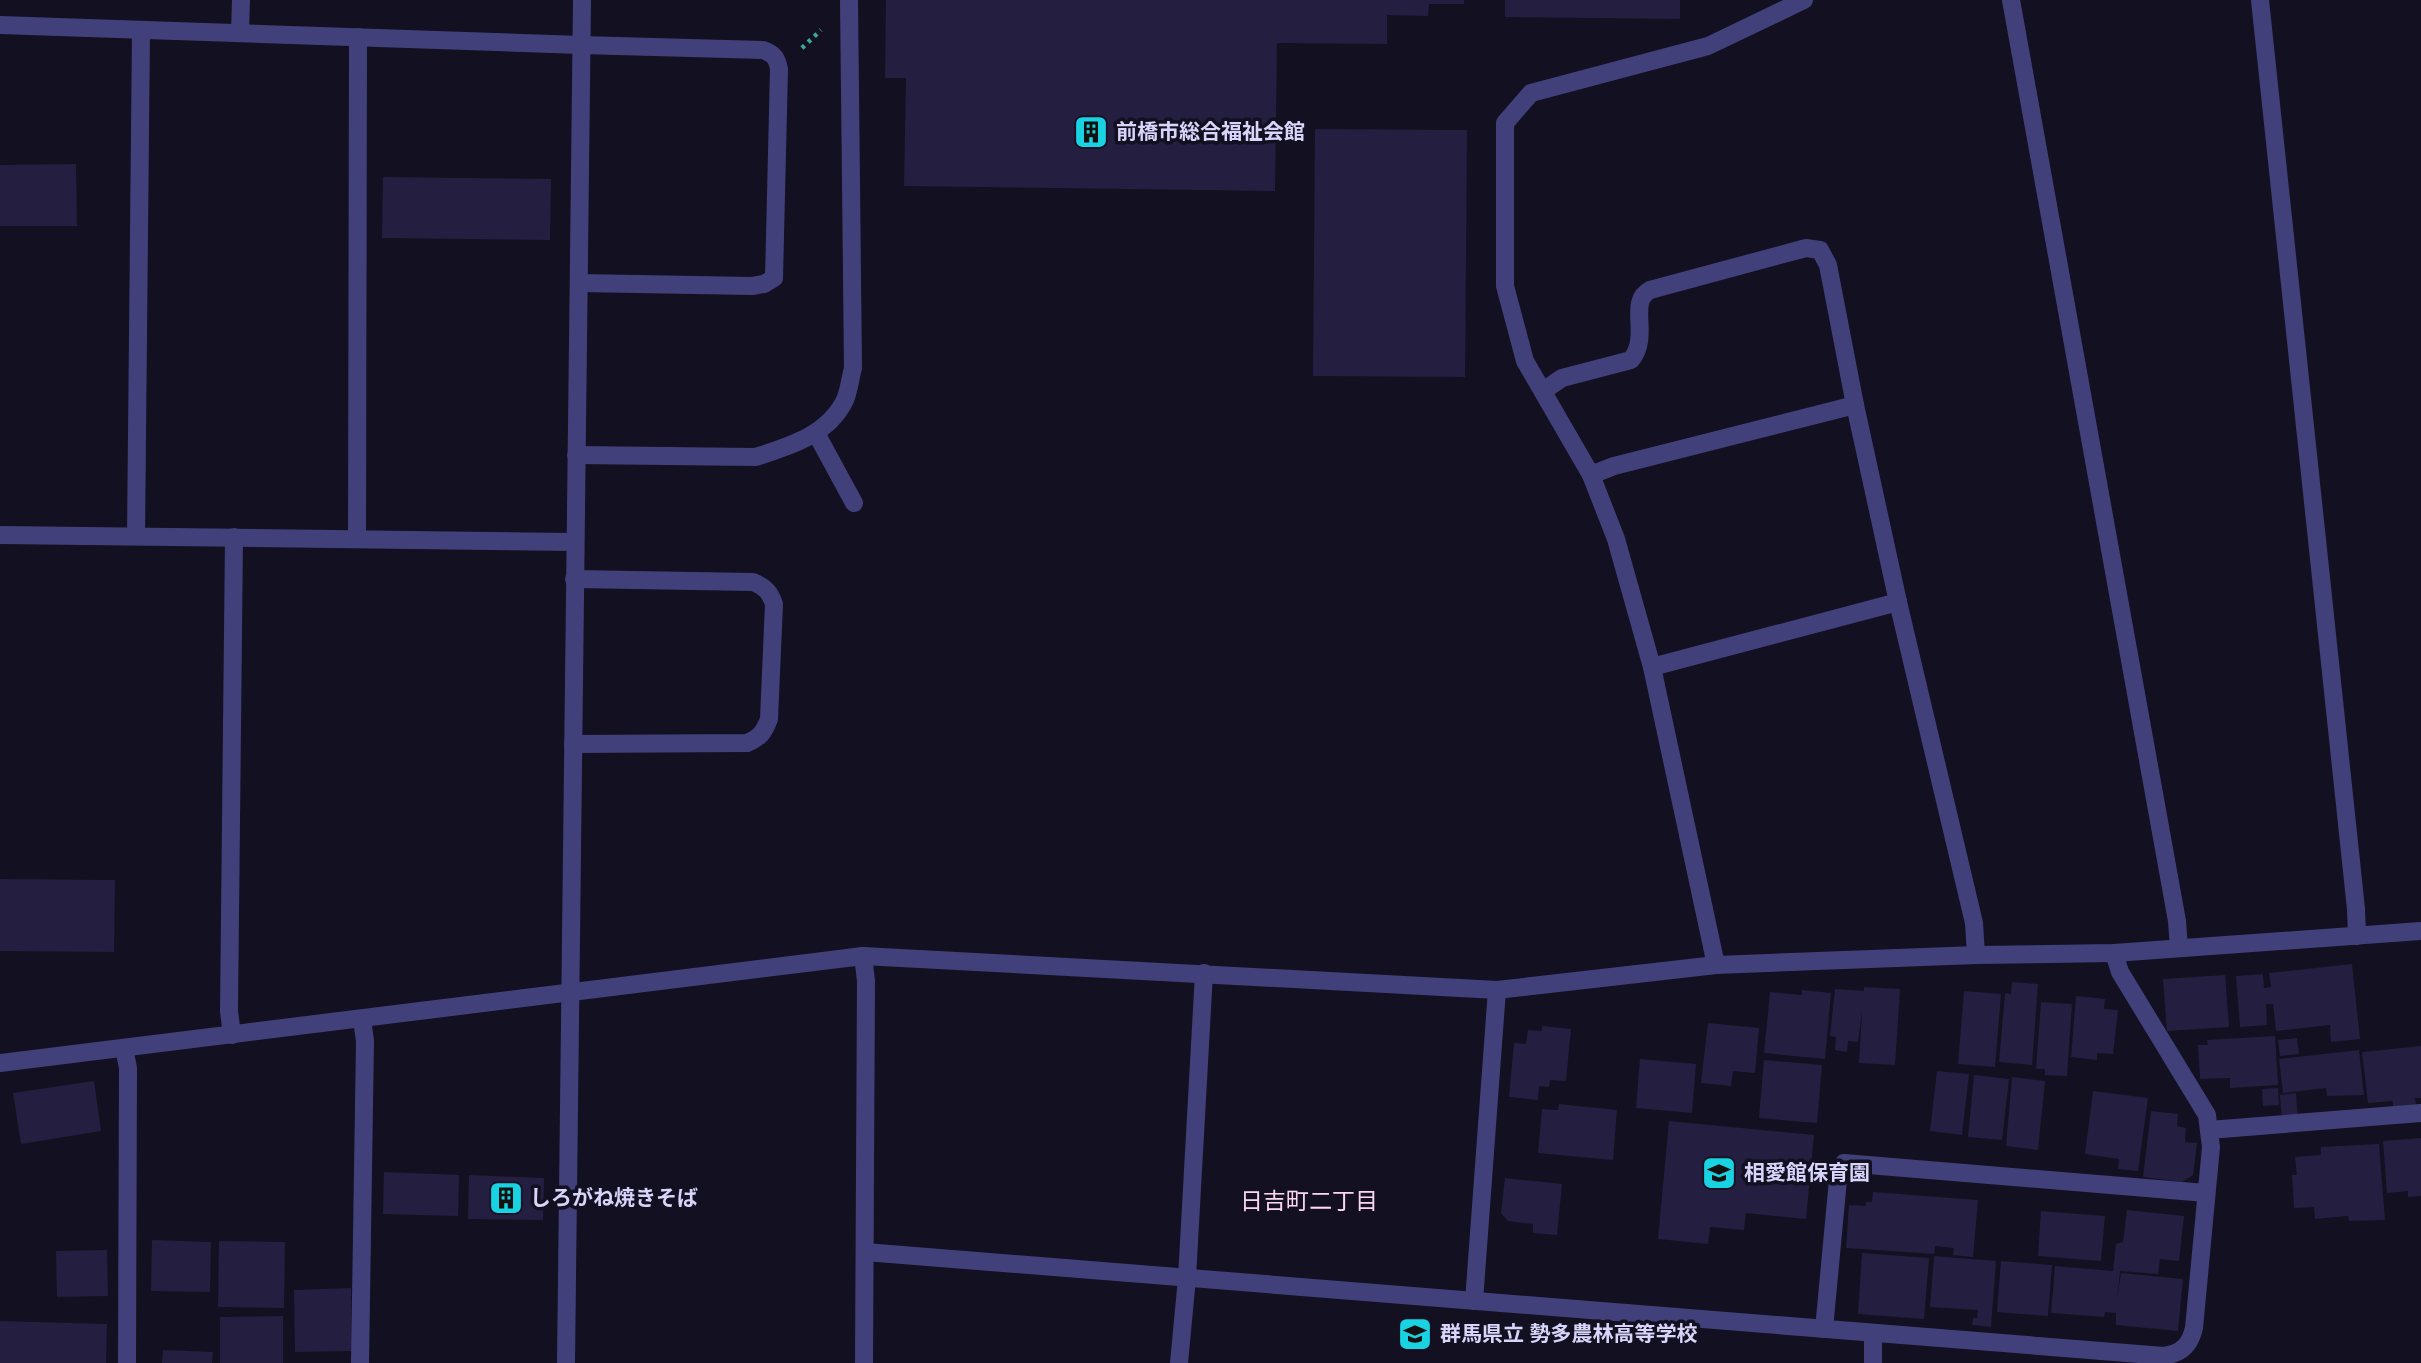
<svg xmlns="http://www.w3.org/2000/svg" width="2421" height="1363" font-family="'Varela Round','Noto Sans JP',sans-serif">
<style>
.building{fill:#241e40}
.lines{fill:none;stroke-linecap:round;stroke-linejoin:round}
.path{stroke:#3ca79e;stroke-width:4.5;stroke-dasharray:3.5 5;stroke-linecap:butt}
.service{stroke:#41407b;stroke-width:18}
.minor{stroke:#41407b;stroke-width:18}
.labels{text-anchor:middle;stroke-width:7;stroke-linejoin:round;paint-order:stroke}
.poi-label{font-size:21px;font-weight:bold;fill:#d8d5fa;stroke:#131021;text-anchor:start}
.neighbourhood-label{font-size:23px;fill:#fad7ee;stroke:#131021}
</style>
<rect width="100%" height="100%" fill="#131021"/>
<g class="building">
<polygon points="886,0 1464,0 1464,4 1429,4 1428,16 1387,15 1387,44 1277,43 1275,191 904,186 906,78 885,78"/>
<polygon points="1505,0 1680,0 1680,19 1505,17"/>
<polygon points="1315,129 1467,130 1465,377 1313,376"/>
<polygon points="76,164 77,226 0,226 0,165"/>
<polygon points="383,177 551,179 550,240 382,238"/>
<polygon points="0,879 115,880 114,952 0,951"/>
<polygon points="2352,964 2360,1039 2331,1042 2330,1025 2276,1031 2273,1004 2266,1004 2267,1025 2240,1027 2236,976 2263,974 2264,988 2271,987 2269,973"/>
<polygon points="2225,975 2229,1027 2167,1031 2163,979"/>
<polygon points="2012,982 2038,984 2032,1065 1999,1062 2005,993 2011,994"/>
<polygon points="1864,987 1900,989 1895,1065 1859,1063 1862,1011 1858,1042 1848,1041 1847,1052 1835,1050 1836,1037 1830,1036 1835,989 1864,991"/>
<polygon points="1802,990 1831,993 1825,1059 1764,1053 1770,992 1802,995"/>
<polygon points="1964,991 2001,994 1995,1067 1958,1064"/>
<polygon points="2076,996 2105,999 2104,1009 2118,1010 2113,1054 2097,1053 2097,1060 2071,1057"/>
<polygon points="2041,1002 2072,1004 2067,1076 2045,1075 2045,1069 2036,1069"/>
<polygon points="1708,1023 1759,1028 1755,1073 1733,1071 1731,1086 1701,1083"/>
<polygon points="1542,1026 1571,1029 1566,1081 1550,1080 1549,1087 1539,1086 1538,1100 1509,1097 1514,1043 1526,1044 1528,1030 1542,1031"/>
<polygon points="2275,1036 2278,1085 2230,1088 2230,1078 2200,1079 2198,1045 2208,1045 2207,1040"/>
<polygon points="2297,1038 2299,1054 2280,1056 2278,1040"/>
<polygon points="2421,1046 2421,1098 2415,1098 2416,1105 2393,1107 2393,1101 2368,1103 2362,1052"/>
<polygon points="2359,1050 2364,1095 2327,1096 2326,1088 2283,1093 2279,1059"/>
<polygon points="1640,1059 1696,1064 1692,1113 1636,1108"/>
<polygon points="1764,1060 1822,1065 1817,1123 1759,1118"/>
<polygon points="1937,1071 1969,1074 1962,1135 1930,1131"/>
<polygon points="1974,1075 2009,1079 2002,1140 1968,1137"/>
<polygon points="2012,1077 2045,1081 2038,1150 2006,1146"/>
<polygon points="94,1081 101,1131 21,1144 13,1093"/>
<polygon points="2278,1088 2279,1105 2263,1106 2262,1089"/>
<polygon points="2093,1091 2148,1098 2138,1171 2118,1169 2119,1159 2085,1154"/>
<polygon points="2296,1093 2298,1121 2282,1122 2280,1095"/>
<polygon points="1559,1104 1617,1110 1613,1160 1538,1153 1542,1109 1558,1110"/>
<polygon points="2151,1111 2178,1114 2177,1126 2186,1128 2185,1142 2197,1143 2193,1175 2182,1182 2143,1177"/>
<polygon points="1669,1121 1814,1135 1806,1219 1746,1213 1744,1230 1710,1227 1708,1244 1658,1239"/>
<polygon points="2421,1138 2421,1196 2408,1197 2408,1191 2387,1193 2383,1141"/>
<polygon points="2379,1144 2385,1220 2349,1221 2348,1216 2315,1219 2314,1207 2294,1208 2292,1175 2297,1175 2295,1157 2321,1155 2321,1147"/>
<polygon points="384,1172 459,1175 458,1216 383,1214"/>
<polygon points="469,1175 544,1178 543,1220 468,1219"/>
<polygon points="1505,1178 1562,1184 1557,1235 1533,1233 1533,1224 1508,1221 1501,1213"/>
<polygon points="1873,1192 1978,1200 1973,1257 1953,1255 1954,1248 1935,1246 1934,1254 1846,1248 1849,1205 1866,1206 1866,1202 1872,1202"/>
<polygon points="2127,1210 2184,1216 2179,1261 2160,1259 2158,1274 2120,1271 2117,1299 2121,1273 2183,1279 2178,1331 2116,1325 2116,1313 2105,1312 2104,1317 2051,1313 2055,1266 2113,1271 2116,1244 2123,1242"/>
<polygon points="2041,1211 2105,1216 2101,1261 2038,1256"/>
<polygon points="152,1240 211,1242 210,1292 151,1291"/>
<polygon points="219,1241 285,1242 284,1308 218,1307"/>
<polygon points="107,1250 108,1296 57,1297 56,1251"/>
<polygon points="1862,1253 1929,1258 1924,1319 1858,1314"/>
<polygon points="1934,1256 1996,1261 1991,1327 1972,1325 1973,1318 1977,1318 1978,1310 1930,1307"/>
<polygon points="2001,1261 2052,1265 2048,1316 1997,1312"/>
<polygon points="351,1288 352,1351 295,1352 294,1290"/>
<polygon points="283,1316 283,1363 220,1363 220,1317"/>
<polygon points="0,1321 107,1324 106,1363 0,1363"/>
<polygon points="163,1350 213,1352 212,1363 162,1363"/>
</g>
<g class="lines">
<polyline class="path" points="802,48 821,30"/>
<g class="service">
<polyline points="2260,0 2356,909 2357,936"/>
<path d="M579,283L752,286L764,284L774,278L779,69C777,58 774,54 763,50L581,45"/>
<path d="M1543,391L1562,378L1631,360C1651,336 1627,302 1650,290L1806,248L1820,250L1828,265L1855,405L1898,602"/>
<polyline points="816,433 854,503"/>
<path d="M576,455L756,457C790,446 828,435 845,400C849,391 850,379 853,368L849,0"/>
<polyline points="1591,475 1614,466 1855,405"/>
<polyline points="357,539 358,37"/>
<path d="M573,744L747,743C760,738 764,732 769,719L774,604C770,592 765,587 753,582L574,579"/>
<polyline points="232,1035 229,1011 234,537"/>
<polyline points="2209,1130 2421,1113"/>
<polyline points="1824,1329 1839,1169 1844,1163 2206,1193"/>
<polyline points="1873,1363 1873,1333"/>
</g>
<g class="minor">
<polyline points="2011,0 2177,921 2179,948"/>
<polyline points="0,25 581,45"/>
<polyline points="240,32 241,0"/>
<polyline points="0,535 574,542"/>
<polyline points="136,536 141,31"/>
<polyline points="1652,667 1898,602 1974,923 1976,955"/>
<polyline points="863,956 866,981 864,1363"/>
<polyline points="1716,965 1652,667 1616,539 1591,475 1525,361 1505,286 1505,123 1531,93 1708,46 1804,0"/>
<polyline points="124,1048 128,1068 127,1363"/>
<polyline points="0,1063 863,956 1497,990 1716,965 1976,955 2114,953 2421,931"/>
<path d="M865,1252L2164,1356C2182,1353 2190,1345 2194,1328L2211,1147L2207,1115L2120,972L2114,953"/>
<polyline points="1474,1301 1497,990"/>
<polyline points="360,1363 365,1041 362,1019"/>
<polyline points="566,1363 582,0"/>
<polyline points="1179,1363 1187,1278 1204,973"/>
</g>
</g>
<defs>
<g id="building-square" transform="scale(1.75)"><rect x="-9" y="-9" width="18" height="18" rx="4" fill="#1ad3e2" stroke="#131021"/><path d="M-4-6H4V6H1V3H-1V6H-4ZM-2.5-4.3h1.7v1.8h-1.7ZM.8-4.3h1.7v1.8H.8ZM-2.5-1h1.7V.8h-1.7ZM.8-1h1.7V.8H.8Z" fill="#111"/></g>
<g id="school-square" transform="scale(1.75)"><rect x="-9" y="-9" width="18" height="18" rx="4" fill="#1ad3e2" stroke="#131021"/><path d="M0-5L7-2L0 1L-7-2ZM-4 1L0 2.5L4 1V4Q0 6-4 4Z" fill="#111"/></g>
</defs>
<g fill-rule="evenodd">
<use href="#building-square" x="1091" y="132"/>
<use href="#school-square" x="1719" y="1173"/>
<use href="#building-square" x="506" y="1198"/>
<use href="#school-square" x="1415" y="1334"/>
</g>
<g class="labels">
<g class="poi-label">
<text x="1116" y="139">前橋市総合福祉会館</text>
<text x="1744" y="1180">相愛館保育園</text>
<text x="530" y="1205">しろがね焼きそば</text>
<text x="1440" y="1341">群馬県立 勢多農林高等学校</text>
</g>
<g class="neighbourhood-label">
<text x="1309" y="1209">日吉町二丁目</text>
</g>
</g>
</svg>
